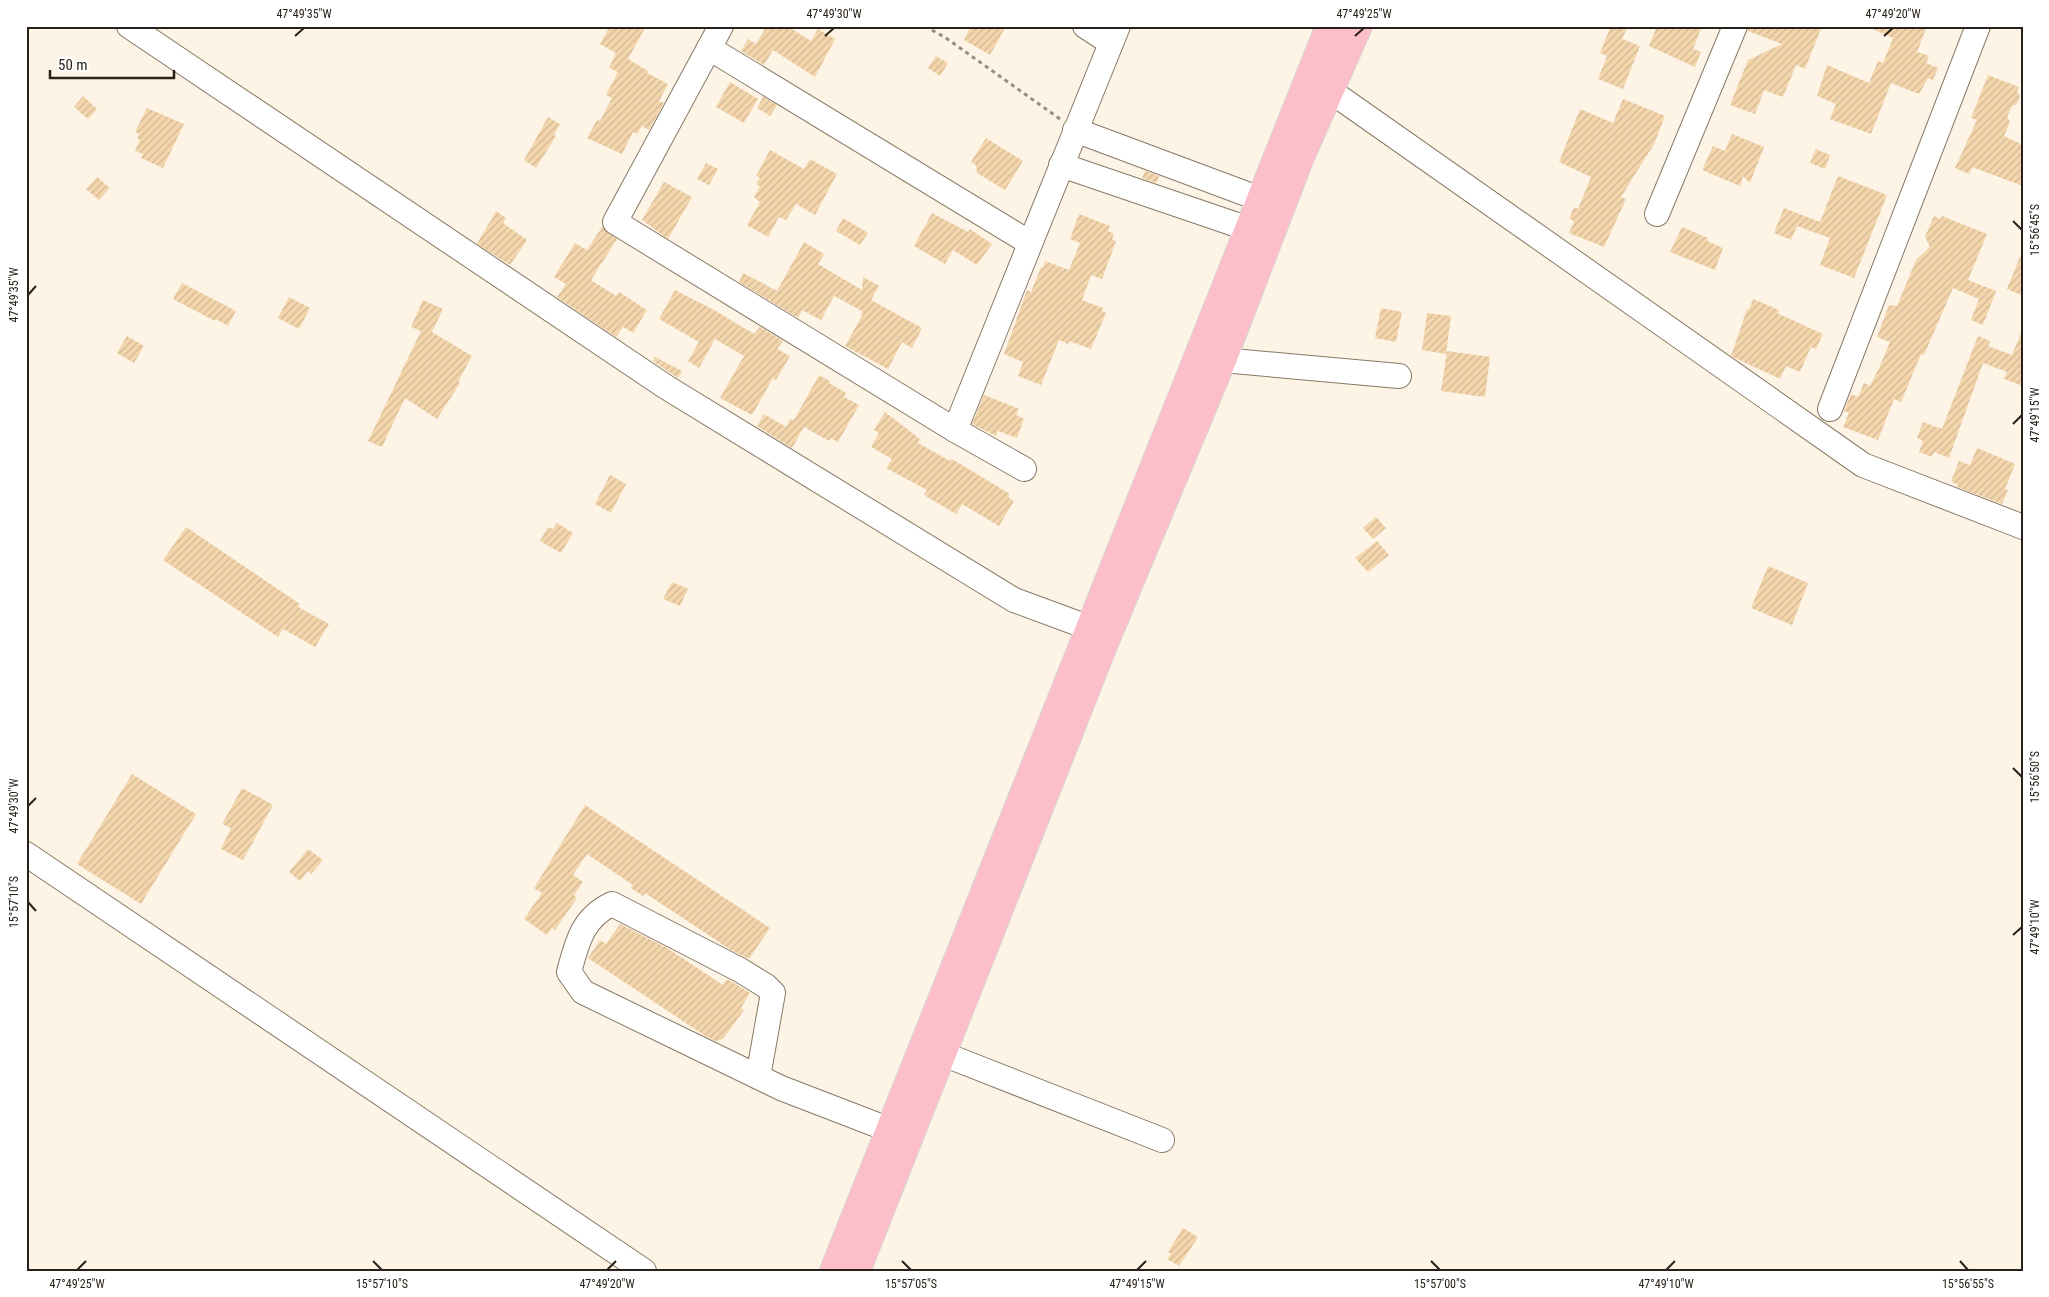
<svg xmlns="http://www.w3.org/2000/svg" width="2049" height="1297" font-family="'Roboto Condensed',sans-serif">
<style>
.building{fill:url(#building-hatch)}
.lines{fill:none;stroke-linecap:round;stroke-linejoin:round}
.minor-casing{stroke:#887965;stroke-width:26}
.major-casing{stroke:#d8d7d6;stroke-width:30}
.path{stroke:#968e83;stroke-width:3;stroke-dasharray:4 4;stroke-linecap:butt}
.minor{stroke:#fff;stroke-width:24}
.major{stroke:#fcbec8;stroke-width:28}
.ticks{fill:none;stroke:#272119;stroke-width:2}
.neatline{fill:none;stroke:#272119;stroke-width:2}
.ticks-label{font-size:12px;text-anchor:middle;fill:#272119}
</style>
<defs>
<pattern id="building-hatch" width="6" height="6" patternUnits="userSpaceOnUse" patternTransform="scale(1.25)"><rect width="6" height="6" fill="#f4d6ad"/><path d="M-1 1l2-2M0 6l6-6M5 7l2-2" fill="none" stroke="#d1b794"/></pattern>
</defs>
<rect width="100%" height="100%" fill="#fef4e6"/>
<g class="building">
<polygon points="610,26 646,26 628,59 648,71 647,73 668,84 659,101 664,103 649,130 642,126 637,134 633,132 622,154 587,138 597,120 600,121 612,98 606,95 618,72 609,68 616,53 600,44"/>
<polygon points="767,26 787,26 811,41 818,29 835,39 815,77 773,50 764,65 741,51 748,39 756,44"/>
<polygon points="971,26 1006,26 990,55 964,40"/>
<polygon points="1611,26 1628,26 1622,39 1640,46 1623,89 1598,79 1607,56 1600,53"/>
<polygon points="1657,26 1702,26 1693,49 1701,52 1695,67 1649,46"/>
<polygon points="1748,26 1822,26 1805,69 1796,65 1783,97 1764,90 1755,114 1730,105 1748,60 1782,44 1748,31"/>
<polygon points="1866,26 1927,26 1917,52 1929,56 1926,63 1938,68 1933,80 1928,78 1919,94 1891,83 1871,134 1830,119 1836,104 1817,96 1827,65 1869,83 1878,61 1883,63 1893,38"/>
<polygon points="936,56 948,63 940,76 928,68"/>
<polygon points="1988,75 2019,87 2017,91 2020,96 2017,104 2012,106 2007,117 2010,122 2004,136 2023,145 2023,186 1972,167 1969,174 1955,168 1977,120 1971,118"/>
<polygon points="730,82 758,99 744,123 716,107"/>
<polygon points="83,96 97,109 88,119 74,107"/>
<polygon points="763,97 777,105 770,116 757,108"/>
<polygon points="1623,99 1665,116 1654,144 1621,197 1626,199 1604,247 1569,233 1574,221 1569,219 1574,207 1578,209 1591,177 1559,162 1580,109 1613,123"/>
<polygon points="147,108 184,124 163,168 141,158 143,154 135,151 140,140 137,138 139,134 135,132"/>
<polygon points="548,117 560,124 554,135 556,136 536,168 524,160"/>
<polygon points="1732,134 1764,147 1750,183 1743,176 1740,186 1702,170 1713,146 1725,151"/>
<polygon points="986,138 1023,161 1005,190 977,173 976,165 971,162"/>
<polygon points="1816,149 1830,155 1825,169 1810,163"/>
<polygon points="770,150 804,169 810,159 837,174 815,215 796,204 786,220 779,217 768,237 747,225 760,202 754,197 760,186 756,184 760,178 756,176"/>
<polygon points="706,163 718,169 709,185 697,179"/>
<polygon points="1145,171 1159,176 1157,183 1142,178"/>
<polygon points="1838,176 1887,195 1854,278 1820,265 1830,238 1797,226 1791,240 1774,233 1784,208 1820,222"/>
<polygon points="97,177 110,188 99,200 86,189"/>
<polygon points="664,182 692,197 668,239 642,220"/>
<polygon points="496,211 506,218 503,223 527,240 510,265 477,244"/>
<polygon points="932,213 968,232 970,229 992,244 977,265 953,250 945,264 914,246"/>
<polygon points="1079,214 1110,226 1108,231 1114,234 1112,239 1116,241 1102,279 1091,275 1082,300 1103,308 1102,311 1106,313 1091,349 1069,341 1068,344 1059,340 1041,385 1018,376 1023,362 1004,354 1027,290 1031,292 1041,267 1043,268 1045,261 1069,270 1080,243 1070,239"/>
<polygon points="1934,216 1941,219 1942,216 1987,234 1968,280 1996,291 1983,325 1971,320 1979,299 1953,288 1924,355 1921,354 1901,402 1894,399 1878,440 1843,427 1849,413 1844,411 1851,394 1858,397 1864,383 1870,386 1879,368 1890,342 1877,337 1889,305 1897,306 1916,260 1930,247 1925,237"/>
<polygon points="843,218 868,233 860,245 836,231"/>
<polygon points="602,227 617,239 591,280 616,296 619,292 647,310 633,333 623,327 616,337 557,297 566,284 554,277 575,243 587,250"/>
<polygon points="1682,227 1708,238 1707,241 1723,248 1715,270 1670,252"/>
<polygon points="804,242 824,254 818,264 862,290 863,277 879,286 871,300 922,328 912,348 902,342 888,369 845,346 864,312 861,316 862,311 834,296 821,320 802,310 798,318 739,282 743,273 777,291"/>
<polygon points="2022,252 2023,252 2023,296 2007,289"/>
<polygon points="182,283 236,311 228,326 216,319 215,321 173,299"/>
<polygon points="675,290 714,310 754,334 760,327 783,341 777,349 790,356 776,380 773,378 752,415 720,398 744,356 715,339 699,368 688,361 699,342 659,319"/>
<polygon points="289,297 310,308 299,329 278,318"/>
<polygon points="1753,299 1779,310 1777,313 1823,334 1816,349 1811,347 1800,372 1786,366 1780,379 1731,356 1747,309 1749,310"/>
<polygon points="423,300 443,309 432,332 472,356 458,382 460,383 437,419 405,398 382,447 368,441 421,331 411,327"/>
<polygon points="1381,308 1402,312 1396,342 1375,338"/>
<polygon points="1427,313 1451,316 1446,354 1422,350"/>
<polygon points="2022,331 2023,386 2004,379 2007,372 1983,363 1949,458 1934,452 1932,457 1919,452 1923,441 1917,438 1923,422 1942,429 1978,336 1990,341 1988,346 2012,355"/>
<polygon points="127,336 144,346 134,363 117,353"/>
<polygon points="1447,351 1490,357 1485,397 1441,391"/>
<polygon points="655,357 682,371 678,378 653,361"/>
<polygon points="819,375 830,381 829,383 846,393 844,397 859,405 838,442 831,438 829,441 804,427 792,448 757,426 764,414 786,427 790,419 794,420"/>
<polygon points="984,395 1019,409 1016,415 1024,419 1017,438 998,431 996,436 972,424"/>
<polygon points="885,412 920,439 918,443 950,461 952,459 1010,494 1008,497 1014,501 999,526 962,504 956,514 924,495 927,490 886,468 892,459 871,447 879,433 874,430"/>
<polygon points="1977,448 2015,464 2005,489 2008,490 2002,504 1957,487 1958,485 1951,481 1959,461 1970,465"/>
<polygon points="610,475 626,484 611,513 595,504"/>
<polygon points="1376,517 1386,528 1373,539 1363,528"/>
<polygon points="557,523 573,533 561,553 540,541 548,527 553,529"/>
<polygon points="186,527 300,604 298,607 329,624 315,647 283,629 278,637 163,560"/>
<polygon points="1377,541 1389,555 1368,572 1355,558"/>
<polygon points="1768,566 1808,583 1792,625 1751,608"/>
<polygon points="672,582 688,589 680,606 663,599"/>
<polygon points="132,774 196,814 141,904 77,864"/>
<polygon points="242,788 273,805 243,860 221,849 231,828 222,824"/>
<polygon points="585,805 770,928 749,959 731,950 645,893 643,896 631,888 633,885 587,854 573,875 583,882 574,895 577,898 555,930 552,928 547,935 524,919 542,893 534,888"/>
<polygon points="308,849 323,860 311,874 308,871 300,881 289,872"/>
<polygon points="620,924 667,948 723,985 727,979 750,993 741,1008 744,1010 723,1039 716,1041 707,1037 588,958 600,940 606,944"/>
<polygon points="1183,1228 1198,1237 1179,1266 1167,1259 1171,1254 1168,1252"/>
</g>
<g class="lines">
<g class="minor-casing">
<g id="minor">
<polyline points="129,26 666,387 1014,600 1090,628"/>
<polyline points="721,26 615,222 955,430 1024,469"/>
<polyline points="1085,26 1111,43"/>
<polyline points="709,48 1030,243"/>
<polyline points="1329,90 1863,465 2023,527"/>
<polyline points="1075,130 1260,199"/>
<polyline points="1061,165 1249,229"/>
<polyline points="1657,214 1735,26"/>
<polyline points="1222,360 1399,376"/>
<polyline points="1830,409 1978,26"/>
<polyline points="955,430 1118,26"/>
<polyline points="26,854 644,1271"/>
<polyline points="943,1054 1162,1140"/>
<path d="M758,1077L773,993L766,986L740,970L612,904C582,918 577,943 569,972L583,992L781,1088L890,1130"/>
</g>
</g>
<g class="major-casing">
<g id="major">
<polyline points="834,1271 1330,26"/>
<polyline points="856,1271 1104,643 1222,360 1300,157 1358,26"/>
</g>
</g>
<polyline class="path" points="925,26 946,38 1060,119"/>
<use href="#minor" class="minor"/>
<use href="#major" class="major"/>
</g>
<path class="ticks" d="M295,36L304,28M825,36L834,28M1355,36L1364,28M1884,36L1893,28M2013,221L2022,230M28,295L36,286M2013,424L2022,415M2013,768L2022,777M28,806L36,798M28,902L36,911M2013,935L2022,927M373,1261L382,1270M902,1261L911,1270M1431,1261L1440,1270M1960,1261L1968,1270M77,1270L86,1261M607,1270L616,1261M1137,1270L1146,1261M1666,1270L1675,1261"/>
<rect width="2049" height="1297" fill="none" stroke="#ffffff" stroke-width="55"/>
<path d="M50 70v8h124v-8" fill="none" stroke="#272119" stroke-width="2.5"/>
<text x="58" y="70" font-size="15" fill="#272119" stroke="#ffffff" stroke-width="4" paint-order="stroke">50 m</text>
<rect x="28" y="28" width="1994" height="1242" class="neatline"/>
<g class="ticks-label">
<text x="304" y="18">47°49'35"W</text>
<text x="834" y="18">47°49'30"W</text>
<text x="1364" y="18">47°49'25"W</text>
<text x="1893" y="18">47°49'20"W</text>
<text transform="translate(2035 230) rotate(-90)" y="4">15°56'45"S</text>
<text transform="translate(14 295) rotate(-90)" y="4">47°49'35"W</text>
<text transform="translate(2035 415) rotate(-90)" y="4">47°49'15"W</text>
<text transform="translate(2035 777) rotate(-90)" y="4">15°56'50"S</text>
<text transform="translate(14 806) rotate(-90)" y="4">47°49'30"W</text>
<text transform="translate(14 902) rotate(-90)" y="4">15°57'10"S</text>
<text transform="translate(2035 927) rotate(-90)" y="4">47°49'10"W</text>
<text x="77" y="1288">47°49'25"W</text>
<text x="382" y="1288">15°57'10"S</text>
<text x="607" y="1288">47°49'20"W</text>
<text x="911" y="1288">15°57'05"S</text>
<text x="1137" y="1288">47°49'15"W</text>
<text x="1440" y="1288">15°57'00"S</text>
<text x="1666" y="1288">47°49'10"W</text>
<text x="1968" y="1288">15°56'55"S</text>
</g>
</svg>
